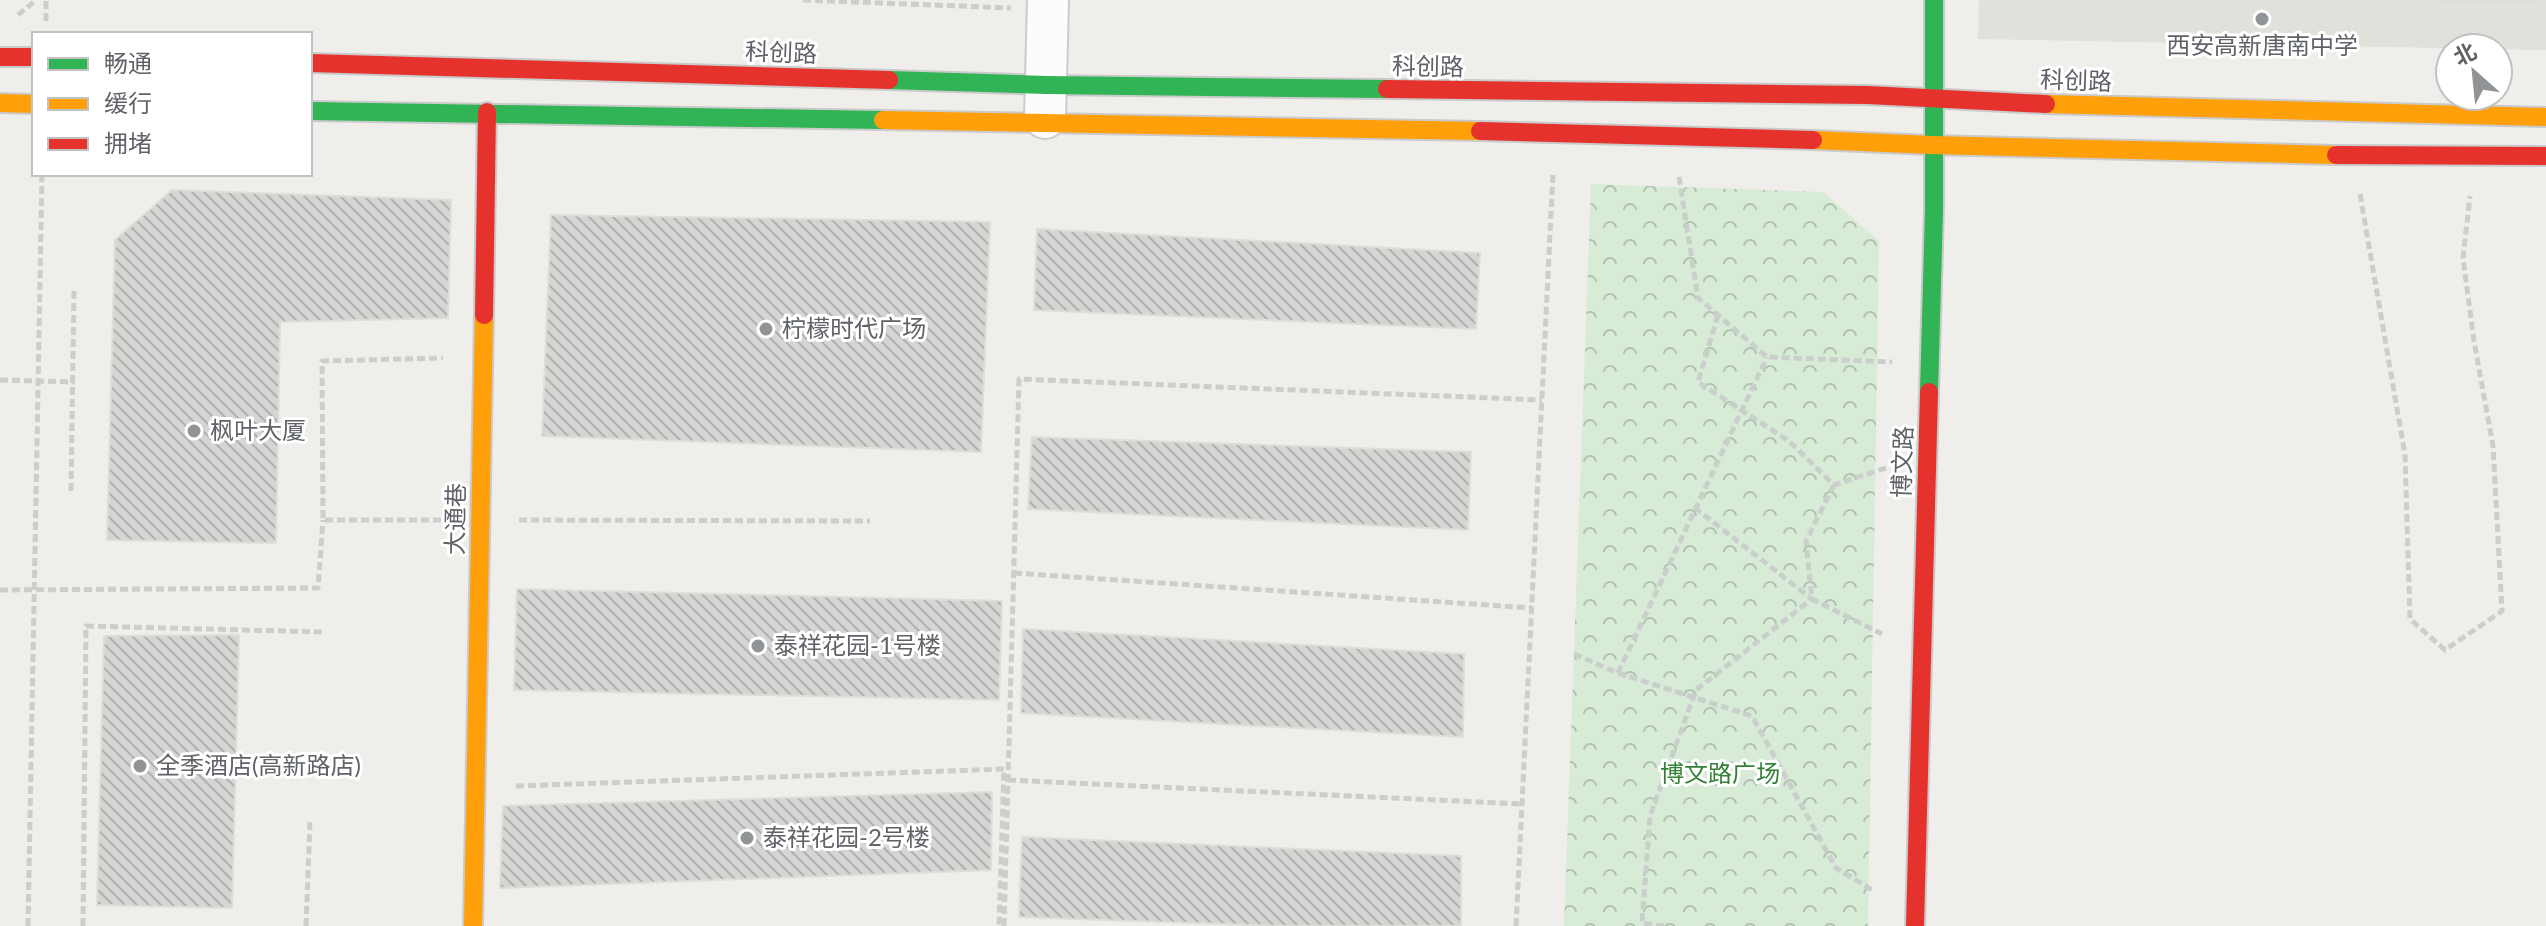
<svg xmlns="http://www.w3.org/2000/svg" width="2546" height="926" font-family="Lato,'Noto Sans SC',sans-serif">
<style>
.education{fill:#e2e0da}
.forest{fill:url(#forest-crowns)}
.building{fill:url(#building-back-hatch);stroke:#deddd9;stroke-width:2}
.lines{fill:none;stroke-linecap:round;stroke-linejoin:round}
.street-casing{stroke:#cbcccc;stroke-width:44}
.fast-casing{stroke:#cacacb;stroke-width:22}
.slow-casing{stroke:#cacacb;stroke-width:22}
.jam-casing{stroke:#cacacb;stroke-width:22}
.path{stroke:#cacfcc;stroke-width:5;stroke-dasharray:8 4;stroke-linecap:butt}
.street{stroke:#fdfcfc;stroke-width:40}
.fast{stroke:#30b455;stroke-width:18}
.slow{stroke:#ff9f0a;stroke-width:18}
.jam{stroke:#e5322d;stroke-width:18}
.path-bridge{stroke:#cacfcc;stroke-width:5;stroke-dasharray:8 4;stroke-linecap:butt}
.poi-dot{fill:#919496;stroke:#fff;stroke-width:3}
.labels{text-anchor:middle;stroke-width:6;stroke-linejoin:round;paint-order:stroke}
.poi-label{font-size:24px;fill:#5f6368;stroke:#fff;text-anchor:start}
.street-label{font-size:24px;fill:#5f6368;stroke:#fff}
.park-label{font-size:24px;fill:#348238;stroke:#fff}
</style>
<defs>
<pattern id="forest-crowns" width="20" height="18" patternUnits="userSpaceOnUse" patternTransform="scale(2)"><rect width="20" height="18" fill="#d8ebd6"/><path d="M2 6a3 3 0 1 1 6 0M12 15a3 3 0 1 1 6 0" fill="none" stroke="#b2c2b1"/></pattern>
<pattern id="building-back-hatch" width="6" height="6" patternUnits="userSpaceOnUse" patternTransform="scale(2)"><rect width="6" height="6" fill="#d6d5d3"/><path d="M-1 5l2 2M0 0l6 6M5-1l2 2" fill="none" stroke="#b1b0af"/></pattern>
</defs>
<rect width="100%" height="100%" fill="#efeeea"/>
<polygon class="education" points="1979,0 2546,0 2546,50 1978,39"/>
<polygon class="forest" points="1591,184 1823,192 1879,241 1868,926 1564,926"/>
<g class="building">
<polygon points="2412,0 2533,0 2533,2"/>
<polygon points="172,190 451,200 448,318 280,322 276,543 107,540 115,240"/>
<polygon points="551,215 990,222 981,452 542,436"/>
<polygon points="1037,229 1480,253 1476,329 1034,310"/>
<polygon points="1032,437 1471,452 1468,530 1028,509"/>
<polygon points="517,589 1002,601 999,700 514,690"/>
<polygon points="1023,629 1464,654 1463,737 1021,713"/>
<polygon points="239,635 232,908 97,905 104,636"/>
<polygon points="992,792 991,870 500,888 503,806"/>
<polygon points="1022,837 1461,856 1461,926 1276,926 1019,917"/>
</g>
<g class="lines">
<g class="street-casing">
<polyline id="street" points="1045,118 1048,0"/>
</g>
<g class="fast-casing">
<g id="fast">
<polyline points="889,80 1046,85 1387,89"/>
<polyline points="310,111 883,120"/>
<polyline points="1929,392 1934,210 1934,0"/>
</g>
</g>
<g class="slow-casing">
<g id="slow">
<polyline points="0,103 34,104"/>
<polyline points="2046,104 2546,117"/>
<polyline points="883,120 1480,131"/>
<polyline points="1813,140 1932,145 2336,155"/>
<polyline points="473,926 484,315"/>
</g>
</g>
<g class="jam-casing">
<g id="jam">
<polyline points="0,57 34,57"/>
<polyline points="310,63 889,80"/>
<polyline points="1387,89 1868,95 2046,104"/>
<polyline points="1480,131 1813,140"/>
<polyline points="2336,155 2546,156"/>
<polyline points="484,315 487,112"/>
<polyline points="1915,926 1929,392"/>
</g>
</g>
<g class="path">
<polyline points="803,0 1011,8"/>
<polyline points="18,15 36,0"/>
<polyline points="46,21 46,0"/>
<polyline points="1679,177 1698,298 1767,357 1892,362"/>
<polyline points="2360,194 2405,455 2410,619 2445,650 2502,611 2493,446 2474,341 2463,258 2470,196"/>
<polyline points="1718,315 1698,382 1789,441 1834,485 1889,467"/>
<polyline points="1834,485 1806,541 1812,599 1882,634"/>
<polyline points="71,491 74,290"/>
<polyline points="441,520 323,520 322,361 443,358"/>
<polyline points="519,520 870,521"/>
<polyline points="1014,573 1532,608"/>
<polyline points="0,590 318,588 323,520"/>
<polyline points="1574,654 1618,673 1752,716 1836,868 1874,891"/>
<polyline points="1618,673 1767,357"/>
<polyline points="1008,780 1522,804"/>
<polyline points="516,786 1004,769 999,926"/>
<polyline points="28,926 42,174"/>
<polyline points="83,926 86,626 323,632"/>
<polyline points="306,926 310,821"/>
<polyline points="1004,926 1019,379 1542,400"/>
<polyline points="1516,926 1553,173"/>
<polyline points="1664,926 1642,923 1650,816 1696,690 1812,599 1695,508"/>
</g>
<use href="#street" class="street"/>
<use href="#fast" class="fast"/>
<use href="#slow" class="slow"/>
<use href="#jam" class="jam"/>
<polyline class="path-bridge" points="0,380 74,382"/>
</g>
<g class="poi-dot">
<circle cx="2262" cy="19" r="8"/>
<circle cx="766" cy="329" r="8"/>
<circle cx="194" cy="431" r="8"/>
<circle cx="758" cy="646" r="8"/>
<circle cx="140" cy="766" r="8"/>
<circle cx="747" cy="838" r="8"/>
</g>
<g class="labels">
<g class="poi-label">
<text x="2262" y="54" text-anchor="middle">西安高新唐南中学</text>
<text x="782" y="337">柠檬时代广场</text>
<text x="210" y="439">枫叶大厦</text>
<text x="774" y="654">泰祥花园-1号楼</text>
<text x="156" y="774">全季酒店(高新路店)</text>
<text x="763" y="846">泰祥花园-2号楼</text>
</g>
<g class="street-label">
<text transform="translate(781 53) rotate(2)" y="8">科创路</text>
<text transform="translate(1428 67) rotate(1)" y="8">科创路</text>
<text transform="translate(2076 81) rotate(2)" y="8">科创路</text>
<text transform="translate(1903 462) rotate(-88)" y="8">博文路</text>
<text transform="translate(456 519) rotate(-89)" y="8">大通巷</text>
</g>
<g class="park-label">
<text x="1720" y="782">博文路广场</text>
</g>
</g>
<rect x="32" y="32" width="280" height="144" fill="#ffffff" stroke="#bfc1c3" stroke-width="2"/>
<rect x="48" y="58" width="40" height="12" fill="#30b455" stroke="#bfc1c3" stroke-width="2"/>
<text x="104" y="72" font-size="24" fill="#5f6368">畅通</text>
<rect x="48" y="98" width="40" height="12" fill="#ff9f0a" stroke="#bfc1c3" stroke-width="2"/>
<text x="104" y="112" font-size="24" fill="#5f6368">缓行</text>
<rect x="48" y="138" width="40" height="12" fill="#e5322d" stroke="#bfc1c3" stroke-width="2"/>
<text x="104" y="152" font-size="24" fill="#5f6368">拥堵</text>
<g transform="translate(2474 72) rotate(333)"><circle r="38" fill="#ffffff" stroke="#bfc1c3" stroke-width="2"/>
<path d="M0-6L14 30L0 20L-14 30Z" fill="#919496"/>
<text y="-12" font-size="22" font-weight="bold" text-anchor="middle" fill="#5f6368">北</text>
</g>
</svg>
